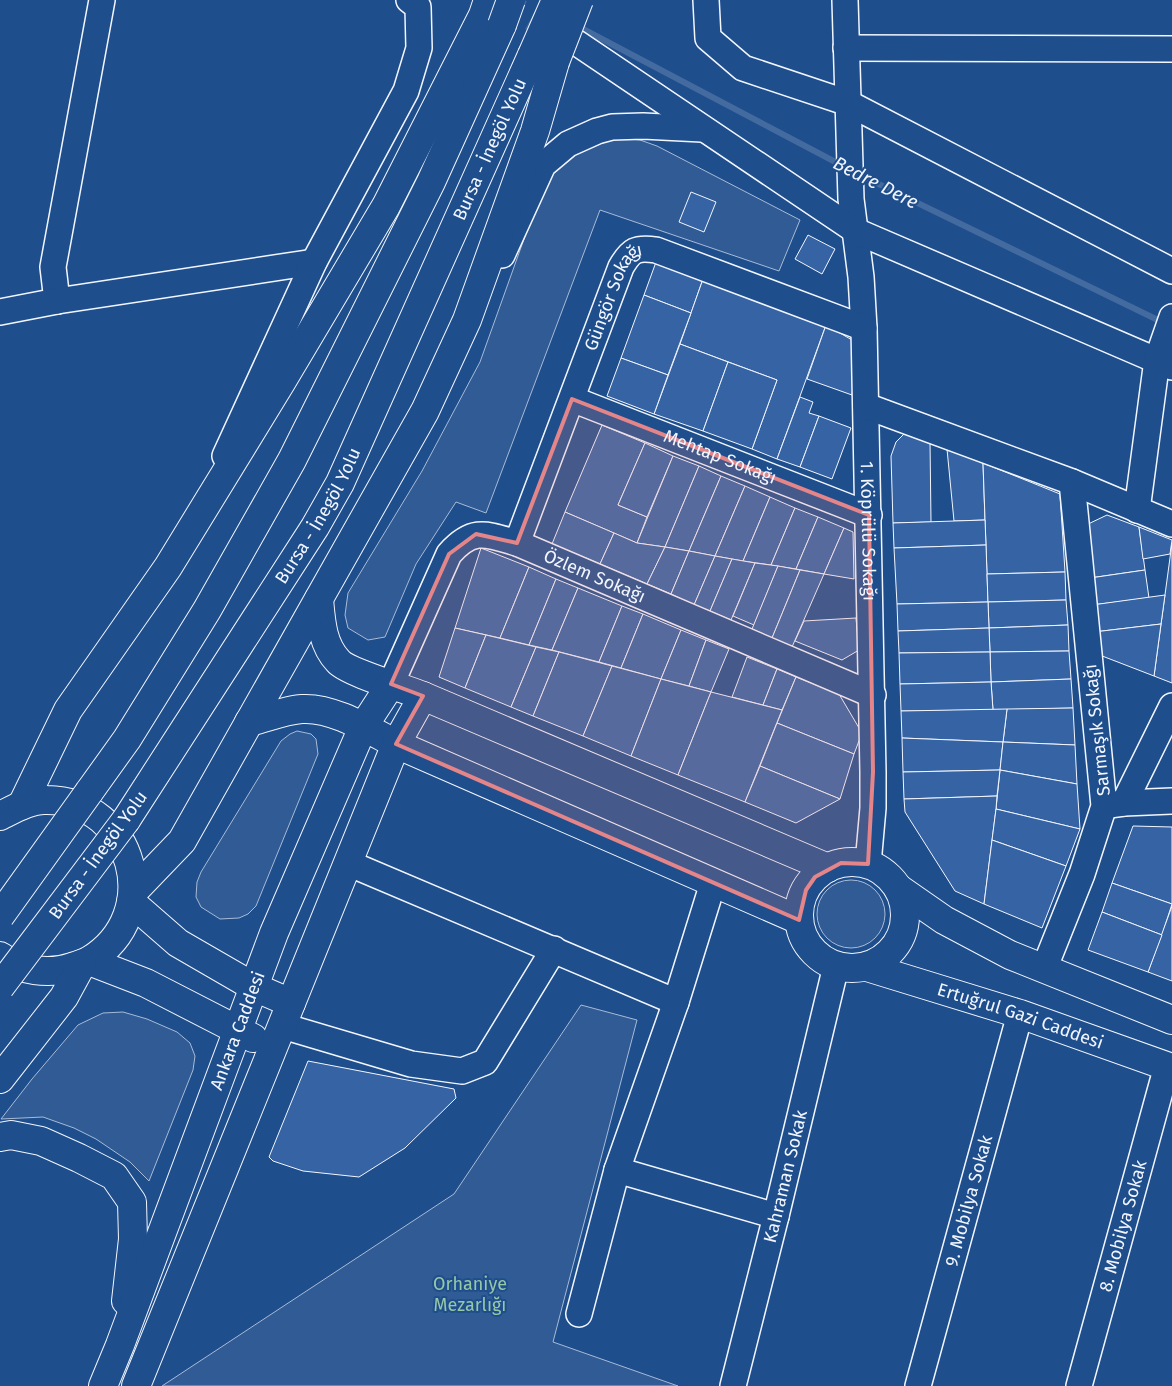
<svg xmlns="http://www.w3.org/2000/svg" width="1172" height="1386" font-family="'Fira Sans',sans-serif">
<style>
.built{fill:#305b95;stroke:#a8bbd7}
.lines{fill:none;stroke-linecap:round;stroke-linejoin:round}
.stream{stroke:#446ba0;stroke-width:6}
.building{fill:#3563a3;stroke:#f2f6ff}
.minor-tunnel{stroke:#3f679d;stroke-width:25;stroke-dasharray:25 12;stroke-linecap:butt}
.minor-casing{stroke:#f2f6ff;stroke-width:28}
.major-casing{stroke:#f2f6ff;stroke-width:30}
.highway-casing{stroke:#f2f6ff;stroke-width:30}
.minor{stroke:#1f4e8c;stroke-width:25}
.major{stroke:#1f4e8c;stroke-width:28}
.highway{stroke:#1f4e8c;stroke-width:28}
.highway-bridge-casing{stroke:#f2f6ff;stroke-width:30;stroke-linecap:butt}
.highway-bridge{stroke:#1f4e8c;stroke-width:28}
.marked{fill:#e38589;fill-opacity:0.2;stroke:#e38589;stroke-width:4;stroke-linejoin:round}
.labels{text-anchor:middle;stroke-width:4;stroke-linejoin:round;paint-order:stroke}
.street-label{font-size:18px;fill:#f2f6ff;stroke:#1f4e8c}
.park-label{font-size:18px;fill:#97c8a6;stroke:#1f4e8c}
.water-label{font-size:19px;font-style:italic;fill:#f2f6ff;stroke:#1f4e8c}
</style>
<rect width="100%" height="100%" fill="#1f4e8c"/>
<g class="built">
<polygon points="620,138 640,140 657,146 800,220 779,271 600,210 486,513 456,502 416,564 385,637 368,640 348,628 345,615 348,593 422,471 480,362 548,172 565,159 585,149 604,142"/>
<polygon points="297,731 311,734 316,739 318,754 256,906 248,914 239,918 220,919 201,907 196,897 197,882 201,872 281,741 290,734"/>
<circle cx="851" cy="914" r="34"/>
<polygon points="581,1005 637,1020 553,1342 678,1386 162,1386 454,1194"/>
<polygon points="123,1012 147,1019 177,1032 190,1043 195,1056 193,1070 149,1181 130,1162 96,1139 74,1128 43,1117 1,1119 32,1079 78,1025 103,1013"/>
</g>
<g class="lines">
<g class="stream">
<polyline points="583,29 843,166"/>
<polyline points="856,173 1164,323"/>
</g>
</g>
<g class="building">
<polygon points="691,192 716,202 704,232 679,222"/>
<polygon points="808,235 835,249 822,274 795,259"/>
<polygon points="656,262 703,279 691,313 644,295"/>
<polygon points="703,279 826,325 777,459 752,449 777,380 680,344"/>
<polygon points="644,295 691,313 668,375 621,358"/>
<polygon points="826,325 852,340 856,368 852,395 807,379"/>
<polygon points="680,344 728,362 703,431 654,414"/>
<polygon points="621,358 668,375 654,414 607,396"/>
<polygon points="728,362 777,380 752,449 703,431"/>
<polygon points="800,397 813,402 809,413 819,416 800,467 777,459"/>
<polygon points="819,416 851,428 832,479 800,467"/>
<polygon points="602,425 645,443 618,505 647,517 637,543 565,512"/>
<polygon points="906,432 930,442 931,522 893,523 891,456 896,442"/>
<polygon points="645,443 673,456 647,517 618,505"/>
<polygon points="947,449 983,463 985,520 954,521"/>
<polygon points="673,456 699,466 665,547 637,543"/>
<polygon points="983,463 1060,494 1065,572 987,574"/>
<polygon points="699,466 721,476 689,551 665,547"/>
<polygon points="721,476 745,486 715,556 689,551"/>
<polygon points="745,486 770,497 743,561 715,556"/>
<polygon points="770,497 795,508 771,565 743,561"/>
<polygon points="795,508 818,517 796,569 771,565"/>
<polygon points="565,512 614,533 600,564 552,544"/>
<polygon points="1107,515 1139,527 1145,570 1090,578 1084,526"/>
<polygon points="818,517 844,528 824,574 796,569"/>
<polygon points="985,520 986,545 894,548 893,523"/>
<polygon points="1139,527 1172,540 1170,554 1143,559"/>
<polygon points="844,528 853,532 854,579 824,574"/>
<polygon points="614,533 637,543 665,547 647,584 600,564"/>
<polygon points="1172,543 1172,683 1154,676"/>
<polygon points="986,545 988,602 897,604 894,548"/>
<polygon points="665,547 689,551 671,594 647,584"/>
<polygon points="481,548 529,567 500,638 455,628"/>
<polygon points="689,551 715,556 694,605 671,594"/>
<polygon points="715,556 732,559 710,611 694,605"/>
<polygon points="732,559 755,563 731,620 710,611"/>
<polygon points="755,563 778,566 754,625 733,616"/>
<polygon points="778,566 800,570 772,638 752,629"/>
<polygon points="529,567 556,579 529,645 500,638"/>
<polygon points="800,570 824,574 792,647 772,638"/>
<polygon points="1145,570 1149,598 1092,605 1090,578"/>
<polygon points="1065,572 1066,600 988,602 987,574"/>
<polygon points="556,579 578,588 552,650 529,645"/>
<polygon points="578,588 622,606 599,662 552,650"/>
<polygon points="1165,595 1161,624 1094,632 1092,605"/>
<polygon points="1066,600 1068,625 989,628 988,602"/>
<polygon points="988,602 989,628 898,631 897,604"/>
<polygon points="622,606 643,614 621,668 599,662"/>
<polygon points="643,614 681,630 661,679 621,668"/>
<polygon points="856,618 859,650 842,660 795,641 804,621"/>
<polygon points="1161,624 1154,676 1097,654 1094,632"/>
<polygon points="1068,625 1069,651 990,652 989,628"/>
<polygon points="455,628 486,635 465,688 439,677"/>
<polygon points="989,628 990,652 899,653 898,631"/>
<polygon points="681,630 706,640 689,686 661,679"/>
<polygon points="486,635 536,647 511,707 465,688"/>
<polygon points="706,640 729,649 711,692 689,686"/>
<polygon points="536,647 559,652 533,716 511,707"/>
<polygon points="1069,651 1071,679 991,682 990,652"/>
<polygon points="559,652 612,666 583,736 533,716"/>
<polygon points="990,652 991,682 900,684 899,653"/>
<polygon points="747,657 777,669 763,705 732,697"/>
<polygon points="612,666 661,679 631,756 583,736"/>
<polygon points="777,669 796,677 782,710 763,705"/>
<polygon points="796,677 839,694 862,733 854,754 777,723"/>
<polygon points="661,679 711,692 678,775 631,756"/>
<polygon points="1071,679 1073,708 993,710 991,682"/>
<polygon points="991,682 993,710 901,711 900,684"/>
<polygon points="711,692 782,710 745,802 678,775"/>
<polygon points="1073,708 1075,745 1003,742 1007,709"/>
<polygon points="1007,709 1003,742 902,738 901,711"/>
<polygon points="777,723 854,754 840,799 760,766"/>
<polygon points="902,738 1003,742 1000,770 903,772"/>
<polygon points="1003,742 1075,745 1077,784 1000,770"/>
<polygon points="760,766 840,799 796,823 745,802"/>
<polygon points="1000,770 1077,784 1080,829 996,809"/>
<polygon points="1000,770 997,796 904,799 903,772"/>
<polygon points="997,796 996,809 984,904 955,891 905,812 904,799"/>
<polygon points="996,809 1080,829 1066,866 992,840"/>
<polygon points="1133,826 1172,827 1172,904 1112,883"/>
<polygon points="992,840 1066,866 1042,928 984,904"/>
<polygon points="1112,883 1172,904 1162,935 1102,912"/>
<polygon points="1172,906 1172,981 1148,972"/>
<polygon points="1102,912 1162,935 1148,972 1088,950"/>
<polygon points="308,1061 454,1089 456,1098 405,1148 359,1177 303,1171 273,1161 269,1157"/>
</g>
<g class="lines">
<polyline class="minor-tunnel" points="499,0 561,35"/>
<g class="minor-casing">
<g id="minor">
<polyline points="706,0 708,38 743,68 848,103 1172,271"/>
<path id="s1" d="M845,0L851,199L861,277L864,328L873,772V808L868,864"/>
<polyline points="577,43 856,231 1172,367"/>
<polyline points="846,48 1172,49"/>
<polyline points="502,255 543,165 568,144 597,131 612,127 643,126 702,129"/>
<polyline points="57,301 53,267 102,0"/>
<polyline points="0,312 57,301 314,262"/>
<path id="s2" d="M572,399L869,515"/>
<polyline points="866,406 1072,482 1172,524"/>
<polyline points="225,456 314,262 406,91 419,48 418,7 409,0"/>
<polyline points="1137,510 1157,360 1172,317"/>
<path id="s3" d="M517,543L621,267C631,250 636,247 656,250L864,328"/>
<path id="s4" d="M391,684L449,554C473,527 486,534 517,543L873,695"/>
<polyline points="1124,803 1172,706"/>
<polyline points="1109,805 1124,803 1172,801"/>
<polyline points="348,863 676,1002"/>
<polyline points="1044,969 1082,874 1104,806 1072,482"/>
<polyline points="283,1026 411,1064 462,1071 485,1062 554,949"/>
<polyline points="617,1170 776,1216"/>
<polyline points="579,1314 617,1170 676,1002 713,883"/>
<path id="s5" d="M733,1386L776,1216L836,966"/>
<path id="s6" d="M918,1386L1020,1014"/>
<path id="s7" d="M1079,1386L1167,1066"/>
</g>
</g>
<g class="major-casing">
<g id="major">
<path d="M319,599C321,621 322,644 338,661C347,672 406,689 423,696L828,868"/>
<path d="M249,722C266,718 285,710 302,709C333,707 369,730 396,744L799,920"/>
<path d="M0,816C14,809 31,799 47,800C134,801 165,914 90,960C85,963 78,965 72,967C49,975 20,971 0,956"/>
<circle cx="852" cy="915" r="53"/>
<polyline points="898,888 944,920 1010,955 1172,1020"/>
<polyline points="131,902 178,943 254,987 291,1003"/>
<polyline points="89,961 146,983 253,1038"/>
<path id="s8" d="M867,967L1020,1014L1172,1068"/>
<polyline points="0,1137 11,1135 41,1141 79,1158 114,1176 132,1202 133,1239 126,1301"/>
<path id="s9" d="M103,1386L120,1345L274,933L363,727L391,684"/>
<polyline points="136,1386 396,744 423,696"/>
</g>
</g>
<g class="highway-casing">
<g id="highway">
<polyline points="89,792 127,739 207,610 292,460 431,182 502,25"/>
<polyline points="22,805 68,710 168,567 282,381 386,206 483,15 488,0"/>
<path id="s10" d="M126,820L315,527L340,483L532,55"/>
<polyline points="133,892 182,841 425,411 467,320 535,131 555,62"/>
<polyline points="0,1079 64,997 82,964"/>
</g>
</g>
<use href="#minor" class="minor"/>
<use href="#major" class="major"/>
<use href="#highway" class="highway"/>
<g class="highway-bridge-casing">
<g id="highway-bridge">
<polyline points="502,25 511,0"/>
<polyline points="532,55 556,0"/>
<polyline points="555,62 579,0"/>
<polyline points="0,916 89,792"/>
<polyline points="0,987 126,820"/>
</g>
</g>
<use href="#highway-bridge" class="highway-bridge"/>
</g>
<path class="marked" d="M572,399L869,515L873,772L868,864L841,863L815,877L806,890L799,920L396,744L423,696L391,684L449,554L476,534L517,543Z"/>
<g class="labels">
<g class="street-label">
<text dy="6" stroke="none"><textPath href="#s10" startOffset="765">Bursa - İnegöl Yolu</textPath></text>
<text dy="6" stroke="none"><textPath href="#s3" startOffset="265">Güngör Sokağı</textPath></text>
<text dy="6" stroke="none"><textPath href="#s2" startOffset="159">Mehtap Sokağı</textPath></text>
<text dy="6" stroke="none"><textPath href="#s10" startOffset="360">Bursa - İnegöl Yolu</textPath></text>
<text dy="6" stroke="none"><textPath href="#s1" startOffset="532">1. Köprülü Sokağı</textPath></text>
<text dy="6" stroke="none"><textPath href="#s4" startOffset="302">Özlem Sokağı</textPath></text>
<text transform="translate(1097 730) rotate(-96)" y="6">Sarmaşık Sokağı</text>
<text transform="translate(98 855) rotate(-54)" y="6">Bursa - İnegöl Yolu</text>
<text dy="6" stroke="none"><textPath href="#s8" startOffset="161">Ertuğrul Gazi Caddesi</textPath></text>
<text dy="6" stroke="none"><textPath href="#s9" startOffset="380">Ankara Caddesi</textPath></text>
<text dy="6" stroke="none"><textPath href="#s5" startOffset="216">Kahraman Sokak</textPath></text>
<text dy="6" stroke="none"><textPath href="#s6" startOffset="192">9. Mobilya Sokak</textPath></text>
<text dy="6" stroke="none"><textPath href="#s7" startOffset="166">8. Mobilya Sokak</textPath></text>
</g>
<g class="park-label">
<text x="470" y="1290">Orhaniye<tspan x="470" dy="21">Mezarlığı</tspan></text>
</g>
<g class="water-label">
<text transform="translate(876 182) rotate(27)" y="7">Bedre Dere</text>
</g>
</g>
</svg>
